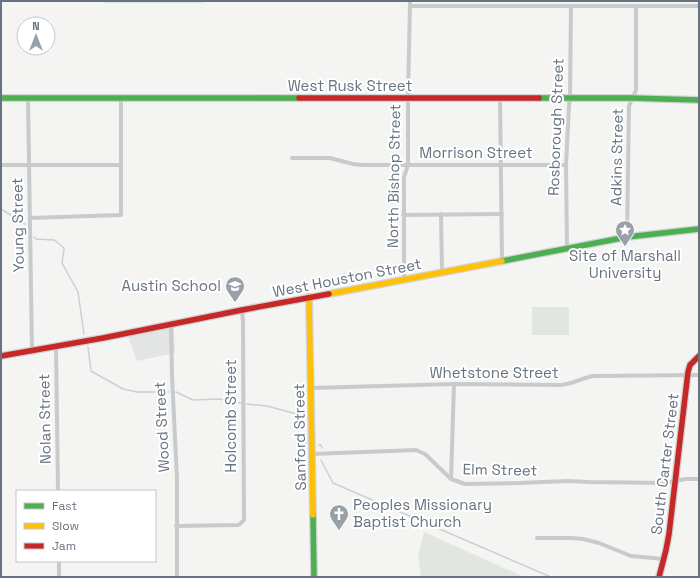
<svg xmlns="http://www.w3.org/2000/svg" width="700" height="578" font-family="'Space Grotesk',sans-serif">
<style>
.built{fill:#e3e4e4}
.green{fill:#e2e6e1}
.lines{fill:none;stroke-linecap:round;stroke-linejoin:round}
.stream{stroke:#cad0d4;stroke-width:1.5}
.fast-casing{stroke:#d1d2d2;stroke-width:8}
.slow-casing{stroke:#d1d2d2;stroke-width:8}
.jam-casing{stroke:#d1d2d2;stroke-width:8}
.street{stroke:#c9cacb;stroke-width:4}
.fast{stroke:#4caf50;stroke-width:5.5}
.slow{stroke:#ffc107;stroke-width:5.5}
.jam{stroke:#c62828;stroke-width:5.5}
.labels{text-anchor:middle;stroke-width:4;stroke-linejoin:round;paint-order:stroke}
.street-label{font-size:15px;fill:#677380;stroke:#fff}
.poi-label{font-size:15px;fill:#677380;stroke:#fff}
</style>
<rect width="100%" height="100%" fill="#f4f4f3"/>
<g class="built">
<rect x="104" y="1" width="99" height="2"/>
<polygon points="174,328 175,353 137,361 128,336"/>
</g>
<g class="green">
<rect x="532" y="307" width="37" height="28"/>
<polygon points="424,532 524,577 421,577 418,555"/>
</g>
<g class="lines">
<g class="stream">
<polyline points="1,209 25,224"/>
<polyline points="34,237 36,239 54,240 58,243 64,248 64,250 62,263 78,292 84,334"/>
<polyline points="88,347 91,371 123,389 137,392 169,392"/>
<polyline points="176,392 193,400 219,399 241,403"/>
<polyline points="247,404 267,406 297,414 297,416"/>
<polyline points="301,437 306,443"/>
<polyline points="319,445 321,445 322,448"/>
<polyline points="321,460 333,483 551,577"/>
</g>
<g class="fast-casing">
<g id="fast">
<polyline points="1,98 299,98"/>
<polyline points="539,98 631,98 699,100"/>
<polyline points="502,261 627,237 699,229"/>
<polyline points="313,515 314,577"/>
</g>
</g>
<g class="slow-casing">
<g id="slow">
<polyline points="329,294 502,261"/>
<polyline points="309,297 313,515"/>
</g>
</g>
<g class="jam-casing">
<g id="jam">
<polyline points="299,98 539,98"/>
<polyline points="1,356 103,338 242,310 329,294"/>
<polyline points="659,577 666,550 669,534 688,372 690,365 699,356"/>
</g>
</g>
<g class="street">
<polyline points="410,6 699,6"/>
<polyline points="28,98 32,351"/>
<polyline points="500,98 502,261"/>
<polyline points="292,158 330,158 353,164 362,165 566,165"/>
<polyline points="1,165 121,165"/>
<polyline points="441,214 442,273"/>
<polyline points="403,215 502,214"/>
<polyline points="30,218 121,215 121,99"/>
<polyline points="627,237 629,106 636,90 636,6"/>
<polyline points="567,248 566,165 569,106 570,98 571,7"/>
<polyline points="404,279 404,177 408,165 408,98 410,1"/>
<polyline points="171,324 172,376 177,479 177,577"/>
<polyline points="56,346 58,491"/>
<path d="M311,388L454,384L561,385C572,384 582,378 593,376L699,375"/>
<polyline points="312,454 416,450 425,454 451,479 465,484 519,483 568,481 588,482 666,483 685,479 699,479"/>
<polyline points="451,479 454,384"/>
<polyline points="176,526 238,525 240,524 244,520 243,321 242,310"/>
<polyline points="537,538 572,538 583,539 599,543 631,556 664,559"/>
<polyline points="59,561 59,577"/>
</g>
<use href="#fast" class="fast"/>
<use href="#slow" class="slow"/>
<use href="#jam" class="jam"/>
</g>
<defs>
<g id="sight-pin" transform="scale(1)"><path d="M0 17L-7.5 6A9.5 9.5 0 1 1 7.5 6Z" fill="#98a0a8" stroke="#fff"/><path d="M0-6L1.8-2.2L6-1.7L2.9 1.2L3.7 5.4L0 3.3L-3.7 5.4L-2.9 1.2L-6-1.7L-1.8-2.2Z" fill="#fff"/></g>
<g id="school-pin" transform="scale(1)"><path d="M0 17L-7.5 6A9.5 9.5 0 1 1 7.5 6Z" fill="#98a0a8" stroke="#fff"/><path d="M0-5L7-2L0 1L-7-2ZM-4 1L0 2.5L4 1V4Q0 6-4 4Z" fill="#fff"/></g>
<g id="church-pin" transform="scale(1)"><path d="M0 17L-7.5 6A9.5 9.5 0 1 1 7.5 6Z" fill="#98a0a8" stroke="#fff"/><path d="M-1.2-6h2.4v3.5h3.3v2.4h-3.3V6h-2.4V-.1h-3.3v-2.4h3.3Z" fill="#fff"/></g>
</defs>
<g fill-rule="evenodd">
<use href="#sight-pin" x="625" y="230"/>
<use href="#school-pin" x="235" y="286"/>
<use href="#church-pin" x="339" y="514"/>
</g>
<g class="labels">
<g class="street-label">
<text x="350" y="91">West Rusk Street</text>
<text transform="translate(556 127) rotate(-88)" y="5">Rosborough Street</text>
<text x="476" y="158">Morrison Street</text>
<text transform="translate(617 157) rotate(-89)" y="5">Adkins Street</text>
<text transform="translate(394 176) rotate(-89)" y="5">North Bishop Street</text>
<text transform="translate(18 225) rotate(-91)" y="5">Young Street</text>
<text transform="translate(347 278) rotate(-11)" y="5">West Houston Street</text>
<text x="494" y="378">Whetstone Street</text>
<text transform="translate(231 416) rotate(-90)" y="5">Holcomb Street</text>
<text transform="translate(45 419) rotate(-91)" y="5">Nolan Street</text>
<text transform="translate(162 427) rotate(-93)" y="5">Wood Street</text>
<text transform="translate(300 437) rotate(-91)" y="5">Sanford Street</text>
<text transform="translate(665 464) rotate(-83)" y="5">South Carter Street</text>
<text transform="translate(500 470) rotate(1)" y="5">Elm Street</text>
</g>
<g class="poi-label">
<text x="625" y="261">Site of Marshall<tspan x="625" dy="17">University</tspan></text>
<text x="221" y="291" text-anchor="end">Austin School</text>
<text x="353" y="510" text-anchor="start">Peoples Missionary<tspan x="353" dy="17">Baptist Church</tspan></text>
</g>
</g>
<rect width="700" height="578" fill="none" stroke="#677380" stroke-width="4"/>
<rect x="16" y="490" width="140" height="72" fill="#ffffff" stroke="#c2c7cc"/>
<rect x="24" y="503" width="20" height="6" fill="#4caf50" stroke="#c2c7cc"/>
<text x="52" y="510" font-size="12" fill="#677380">Fast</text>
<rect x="24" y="523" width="20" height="6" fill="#ffc107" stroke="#c2c7cc"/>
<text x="52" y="530" font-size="12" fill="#677380">Slow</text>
<rect x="24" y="543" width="20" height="6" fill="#c62828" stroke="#c2c7cc"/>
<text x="52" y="550" font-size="12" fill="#677380">Jam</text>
<g transform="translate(36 36)"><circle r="19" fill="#ffffff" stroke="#c2c7cc"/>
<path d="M0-3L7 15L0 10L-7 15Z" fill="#98a0a8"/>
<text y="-6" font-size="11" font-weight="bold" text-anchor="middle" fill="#677380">N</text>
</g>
</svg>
